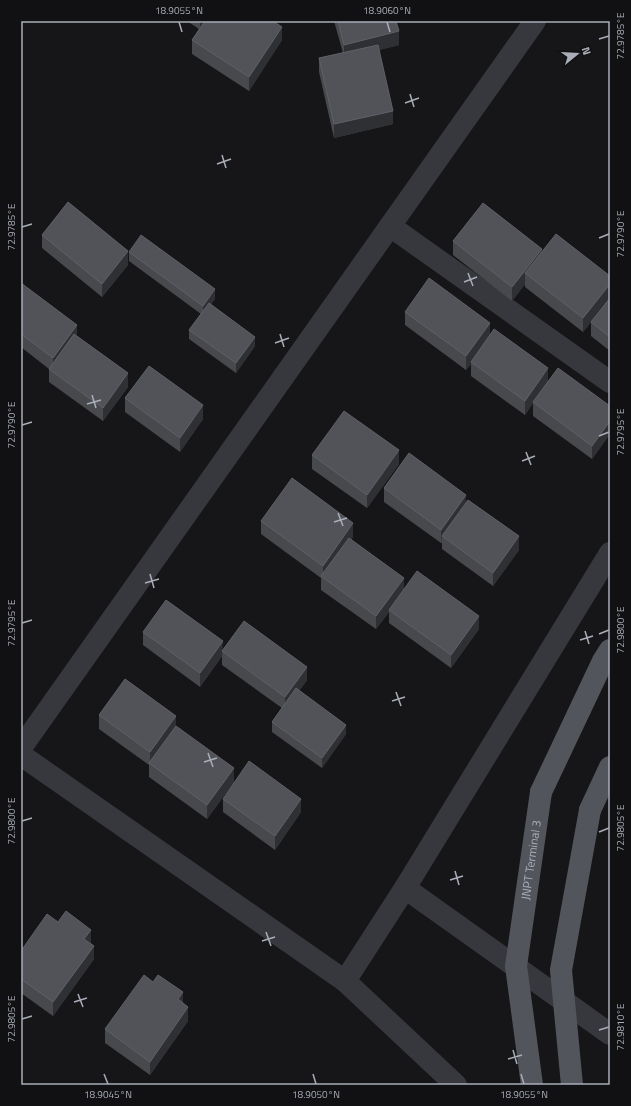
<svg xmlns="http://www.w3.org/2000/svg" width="631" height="1106" font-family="'Titillium Web',sans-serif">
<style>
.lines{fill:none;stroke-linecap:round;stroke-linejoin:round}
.street{stroke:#37383d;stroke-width:22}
.primary{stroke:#53555c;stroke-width:22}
.primary-bridge{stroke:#53555c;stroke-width:22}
.wall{fill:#47494d}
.shaded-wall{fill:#2f3033}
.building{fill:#525359;stroke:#5f6168}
.ticks{fill:none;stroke:#a8adb8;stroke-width:1.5}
.labels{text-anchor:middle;stroke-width:4;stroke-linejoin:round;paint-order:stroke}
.street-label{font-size:12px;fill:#a8adb8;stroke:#111113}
.neatline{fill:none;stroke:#a8adb8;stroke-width:1.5}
.ticks-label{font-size:10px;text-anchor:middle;fill:#a8adb8}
</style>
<rect width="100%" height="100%" fill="#161618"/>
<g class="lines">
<g class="street">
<polyline points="390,226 610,382"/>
<polyline points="610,553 405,888 610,1034"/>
<polyline points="21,748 535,21"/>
<polyline points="21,755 345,981 405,888"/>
<polyline points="345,981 456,1085"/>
</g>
<g class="primary">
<polyline points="541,792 603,661 610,650"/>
<polyline points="590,810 610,767"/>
</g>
<g class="primary-bridge">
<path id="s1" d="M532,1085L516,966L541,792"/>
<polyline points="572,1085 561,970 590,810"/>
</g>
</g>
<g class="wall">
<polygon points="187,21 273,21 282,40 249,91 192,54 192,40 199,29"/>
<polygon points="334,21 396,21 399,45 379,50 393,124 334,138 319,72 319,58 343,53"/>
<polygon points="42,235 128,265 102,297 42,248"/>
<polygon points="453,241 542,252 610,276 610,351 591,336 591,322 583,332 525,287 525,284 512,301 453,255"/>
<polygon points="129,252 215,299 211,304 255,346 236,373 189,339 189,330 201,314 129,261"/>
<polygon points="21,283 128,387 103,421 49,382 49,369 21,347"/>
<polygon points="405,312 490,334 548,381 610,406 610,434 592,459 533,416 533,403 525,415 471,376 471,364 466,370 405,325"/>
<polygon points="125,398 203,419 180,452 125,412"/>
<polygon points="312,455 399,464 367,508 312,469"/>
<polygon points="384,488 466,502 519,550 493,586 442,549 442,543 441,543 384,502"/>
<polygon points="261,521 353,537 351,540 404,589 479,629 451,668 389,623 389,612 376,629 321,590 321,578 261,534"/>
<polygon points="143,632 223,650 307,680 299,691 346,734 322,768 272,732 272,722 282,708 222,665 222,656 200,687 143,645"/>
<polygon points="99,715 176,727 234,782 207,819 149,777 149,765 99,729"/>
<polygon points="223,799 301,812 275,850 223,812"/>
<polygon points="91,943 94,959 53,1016 21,993 21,951"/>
<polygon points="153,982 183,1003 188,1021 150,1075 105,1043 105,1029"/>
</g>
<g class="shaded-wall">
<polygon points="200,21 206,21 200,30"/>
<polygon points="282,27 282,40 249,91 249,77"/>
<polygon points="399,31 399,45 344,59 344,45"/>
<polygon points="393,111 393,124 334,138 334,124"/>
<polygon points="542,249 542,263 525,273 525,284 512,301 512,287"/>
<polygon points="128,251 128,265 102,297 102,284"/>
<polygon points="610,284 610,298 583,332 583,318"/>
<polygon points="215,289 215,299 203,316 203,306"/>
<polygon points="490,323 490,336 471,362 471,364 466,370 466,356"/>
<polygon points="77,325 77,338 53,371 53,358"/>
<polygon points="255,337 255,346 236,373 236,363"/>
<polygon points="548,368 548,382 525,415 525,401"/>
<polygon points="128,373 128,387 103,421 103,408"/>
<polygon points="203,405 203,419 180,452 180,438"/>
<polygon points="610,421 610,434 592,459 592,446"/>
<polygon points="399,450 399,464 367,508 367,495"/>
<polygon points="466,495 466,509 442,536 441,543 441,530"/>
<polygon points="353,523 353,537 324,578 323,577 323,566"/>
<polygon points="519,536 519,550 493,586 493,573"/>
<polygon points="404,578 404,591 389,610 389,612 376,629 376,616"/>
<polygon points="479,616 479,629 451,668 451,655"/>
<polygon points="223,641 222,656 200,687 200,673"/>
<polygon points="307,667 307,680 285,710 285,697"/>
<polygon points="176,716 176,729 150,764 150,752"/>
<polygon points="346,725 346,734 322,768 322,758"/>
<polygon points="234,768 234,782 207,819 207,805"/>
<polygon points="301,799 301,812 275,850 275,836"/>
<polygon points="91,930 91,944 84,939"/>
<polygon points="94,946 94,959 53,1016 53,1002"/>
<polygon points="183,992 183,1006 178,999"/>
<polygon points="188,1007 188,1021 150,1075 150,1062"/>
</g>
<g class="building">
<polygon points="205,21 273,21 282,27 249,77 192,40"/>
<polygon points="338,21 396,21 399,31 344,45"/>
<polygon points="378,45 393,111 334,124 319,58"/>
<polygon points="68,202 128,251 102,284 42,235"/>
<polygon points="483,203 542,249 512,287 453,241"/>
<polygon points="556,234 610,276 610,284 583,318 525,273"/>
<polygon points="141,235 215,289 203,306 129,252"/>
<polygon points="429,278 490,323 466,356 405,312"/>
<polygon points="21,283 77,325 53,358 21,334"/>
<polygon points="610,298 610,337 591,322"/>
<polygon points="209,303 255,337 236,363 189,330"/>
<polygon points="494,329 548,368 525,401 471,362"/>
<polygon points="74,334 128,373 103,408 49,369"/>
<polygon points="149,366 203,405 180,438 125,398"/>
<polygon points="558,368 610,406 610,421 592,446 533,402"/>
<polygon points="344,411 399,450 367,495 312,455"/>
<polygon points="409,453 466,495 441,530 384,488"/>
<polygon points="292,478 353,523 323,566 261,521"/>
<polygon points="468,500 519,536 493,573 442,536"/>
<polygon points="349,538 404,578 376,616 321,576"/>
<polygon points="417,571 479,616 451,655 389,610"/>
<polygon points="166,600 223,641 200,673 143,632"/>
<polygon points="244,621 307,667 285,697 222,651"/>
<polygon points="125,679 176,716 150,752 99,715"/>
<polygon points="296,688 346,725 322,758 272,722"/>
<polygon points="176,726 234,768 207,805 149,763"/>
<polygon points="249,761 301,799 275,836 223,799"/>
<polygon points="66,911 91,930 84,939 94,946 53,1002 21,979 21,951 47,914 58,922"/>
<polygon points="144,975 153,982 158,975 183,992 178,999 188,1007 150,1062 105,1029"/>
</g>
<path class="ticks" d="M179,22L182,32M387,22L390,32M599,39L609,36M410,94L414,107M405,103L419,98M222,155L226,168M217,164L231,159M22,227L32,224M599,238L609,234M468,273L473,286M464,282L477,277M280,334L284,347M275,343L289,338M92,395L96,408M87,404L101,400M22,425L32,422M599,436L609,432M526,452L531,465M522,461L535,456M338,513L343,526M334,522L347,518M150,574L154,588M145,583L159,579M22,623L32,620M585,631L589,644M599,634L609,630M580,640L593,636M396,692L401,706M392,701L405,697M208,753L213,767M204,762L217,758M22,821L32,818M599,832L609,828M455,871L459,885M450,880L463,876M266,932L271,946M262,941L275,937M78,994L83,1007M74,1002L87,998M22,1019L32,1016M599,1030L609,1027M513,1050L517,1064M508,1059L522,1055M104,1074L108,1084M313,1074L316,1084M521,1074L524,1084"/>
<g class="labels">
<g class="street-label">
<text dy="4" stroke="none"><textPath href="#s1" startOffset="227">JNPT Terminal 3</textPath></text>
</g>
</g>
<rect width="631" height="1106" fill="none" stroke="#111113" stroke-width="44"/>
<g transform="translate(577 54) rotate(72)" stroke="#111113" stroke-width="3" paint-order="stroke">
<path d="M0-3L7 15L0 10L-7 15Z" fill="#a8adb8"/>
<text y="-6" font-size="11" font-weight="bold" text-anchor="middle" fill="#a8adb8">N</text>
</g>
<rect x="22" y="22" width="587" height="1062" class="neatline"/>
<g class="ticks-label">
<text x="179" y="14">18.9055°N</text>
<text x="387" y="14">18.9060°N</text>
<text transform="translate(620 36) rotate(-90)" y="4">72.9785°E</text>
<text transform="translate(11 227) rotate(-90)" y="4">72.9785°E</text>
<text transform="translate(620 234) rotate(-90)" y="4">72.9790°E</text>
<text transform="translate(11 425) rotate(-90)" y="4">72.9790°E</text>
<text transform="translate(620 432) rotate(-90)" y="4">72.9795°E</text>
<text transform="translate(11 623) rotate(-90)" y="4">72.9795°E</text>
<text transform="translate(620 630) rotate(-90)" y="4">72.9800°E</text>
<text transform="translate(11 821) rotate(-90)" y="4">72.9800°E</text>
<text transform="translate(620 828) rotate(-90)" y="4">72.9805°E</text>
<text transform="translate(11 1019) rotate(-90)" y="4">72.9805°E</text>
<text transform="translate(620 1027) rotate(-90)" y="4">72.9810°E</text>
<text x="108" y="1098">18.9045°N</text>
<text x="316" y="1098">18.9050°N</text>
<text x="524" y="1098">18.9055°N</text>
</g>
</svg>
